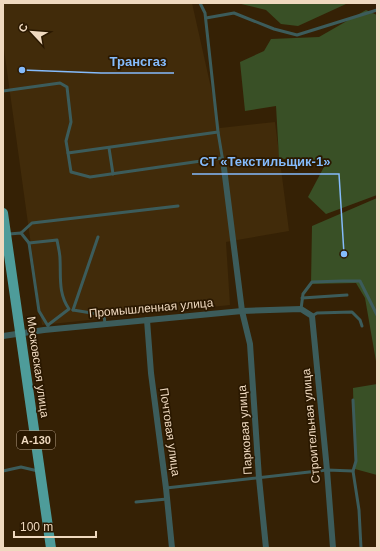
<svg xmlns="http://www.w3.org/2000/svg" width="380" height="551" font-family="Helvetica,sans-serif">
<style>
.built{fill:#412b0a}
.green{fill:#395026}
.lines{fill:none;stroke-linecap:round;stroke-linejoin:round}
.service{stroke:#3c5c5b;stroke-width:3}
.minor{stroke:#3c5c5b;stroke-width:6}
.trunk{stroke:#4e9c9a;stroke-width:10}
.labels{text-anchor:middle;stroke-width:3.5;stroke-linejoin:round;paint-order:stroke}
.shield{fill:#2a1800;stroke:#b49f86;stroke-width:1}
.shield-label{font-size:11px;font-weight:bold;fill:#efd9bf}
.street-label{font-size:12px;fill:#efd9bf;stroke:#2a1800}
.leader{fill:none;stroke:#85bbfb;stroke-width:1.5}
.callout-dot{fill:#85bbfb;stroke:#2a1800;stroke-width:1.5}
.callout-label{font-size:13px;text-anchor:middle;font-weight:bold;fill:#85bbfb;stroke:#2a1800;stroke-width:3.5;stroke-linejoin:round;paint-order:stroke}
</style>
<rect width="100%" height="100%" fill="#352105"/>
<polygon class="built" points="3,3 192,3 220,128 275,122 289,231 226,242 230,305 42,325 3,42"/>
<g class="green">
<polygon points="237,3 346,3 346,4 298,26 281,24 266,10"/>
<polygon points="366,10 377,15 377,195 326,214 308,197 325,165 279,158 276,106 245,111 240,62 264,51 271,39 319,37"/>
<polygon points="377,198 377,367 365,298 356,283 311,284 312,226"/>
<polygon points="377,384 377,475 355,469 353,388"/>
</g>
<g class="lines">
<g class="service">
<polyline points="200,3 205,13 218,132 224,168"/>
<polyline points="206,18 234,13 274,29 297,35 377,10"/>
<polyline points="3,91 60,83 67,87 71,122 66,141 68,153 218,132"/>
<polyline points="109,148 113,174"/>
<polyline points="68,153 71,172 90,177 222,158"/>
<polyline points="21,233 32,223 178,206"/>
<polyline points="9,234 21,233 29,243 39,311 48,326"/>
<path d="M29,243L57,240C58,246 60,253 60,259C61,277 58,293 69,309L48,325"/>
<polyline points="302,298 347,295"/>
<polyline points="301,309 303,294 312,282 342,281 360,281 377,315"/>
<polyline points="73,310 98,237"/>
<polyline points="73,310 104,315 105,324"/>
<polyline points="312,316 317,313 352,312 360,320 362,326"/>
<polyline points="353,400 356,461 353,471 359,510 361,548"/>
<polyline points="3,471 21,467 38,471"/>
<polyline points="166,488 327,470 353,471"/>
<polyline points="136,502 167,499"/>
</g>
<g class="minor">
<polyline points="224,168 242,311 250,344 259,478 266,548"/>
<polyline points="147,320 151,373 166,488 172,548"/>
<polyline points="3,336 44,330 242,311 301,309 312,316 327,470 333,548"/>
</g>
<polyline class="trunk" points="3,213 51,548"/>
</g>
<g class="labels">
<rect class="shield" x="17" y="431" width="38" height="18" rx="3"/>
<g class="shield-label">
<text x="36" y="444">А-130</text>
</g>
<g class="street-label">
<text transform="translate(151 308) rotate(-5)" y="4">Промышленная улица</text>
<text transform="translate(38 367) rotate(82)" y="4">Московская улица</text>
<text transform="translate(311 426) rotate(-95)" y="4">Строительная улица</text>
<text transform="translate(245 430) rotate(-94)" y="4">Парковая улица</text>
<text transform="translate(170 432) rotate(82)" y="4">Почтовая улица</text>
</g>
</g>
<path class="leader" d="M22 70L101 73H174M344 254L339 174H192"/>
<g class="callout-dot">
<circle cx="22" cy="70" r="4"/>
<circle cx="344" cy="254" r="4"/>
</g>
<g class="callout-label">
<text x="138" y="66">Трансгаз</text>
<text x="265" y="166">СТ «Текстильщик-1»</text>
</g>
<rect width="380" height="551" fill="none" stroke="#efd9bf" stroke-width="8"/>
<g transform="translate(32 32) rotate(296)" stroke="#2a1800" stroke-width="3" paint-order="stroke">
<path d="M0-3L7 15L0 10L-7 15Z" fill="#efd9bf"/>
<text y="-6" font-size="11" font-weight="bold" text-anchor="middle" fill="#efd9bf">С</text>
</g>
<path d="M14 531v6h82v-6" fill="none" stroke="#efd9bf" stroke-width="2"/>
<text x="20" y="531" font-size="12" fill="#efd9bf" stroke="#2a1800" stroke-width="3" paint-order="stroke">100 m</text>
</svg>
